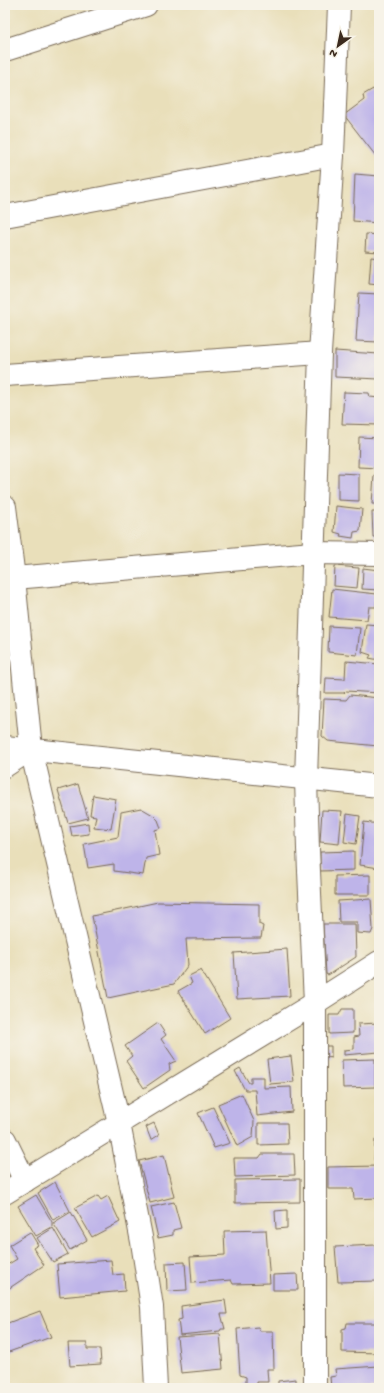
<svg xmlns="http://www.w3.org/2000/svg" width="384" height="1393" font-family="'Gochi Hand',sans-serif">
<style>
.building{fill:#beb4e9}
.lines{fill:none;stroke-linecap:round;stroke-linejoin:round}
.street-casing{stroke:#786955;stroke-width:24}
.secondary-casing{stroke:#786955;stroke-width:24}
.street{stroke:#fff;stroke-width:22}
.secondary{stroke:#fff;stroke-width:22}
</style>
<rect width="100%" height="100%" fill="#f7f3e8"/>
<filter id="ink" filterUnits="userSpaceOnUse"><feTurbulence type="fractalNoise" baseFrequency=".025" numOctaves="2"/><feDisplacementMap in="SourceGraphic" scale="8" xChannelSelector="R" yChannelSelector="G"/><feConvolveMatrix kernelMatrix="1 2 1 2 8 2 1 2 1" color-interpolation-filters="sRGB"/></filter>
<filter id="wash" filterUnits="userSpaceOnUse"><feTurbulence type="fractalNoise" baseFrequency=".012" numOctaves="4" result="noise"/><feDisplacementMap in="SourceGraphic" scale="16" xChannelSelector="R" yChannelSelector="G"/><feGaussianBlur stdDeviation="0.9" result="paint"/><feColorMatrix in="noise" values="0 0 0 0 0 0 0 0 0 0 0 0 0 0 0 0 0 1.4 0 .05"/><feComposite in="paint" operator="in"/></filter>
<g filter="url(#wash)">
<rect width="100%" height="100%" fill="#e9dfba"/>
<g id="blocks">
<g class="building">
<polygon points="373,89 379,96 379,160 344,115 364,100 363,95"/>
<polygon points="355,174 379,176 379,223 353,221"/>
<polygon points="366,234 379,235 379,252 365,251"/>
<polygon points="371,257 379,258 379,285 369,284"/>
<polygon points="359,293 379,294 379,342 356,341"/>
<polygon points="335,351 379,354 379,379 335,377"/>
<polygon points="344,392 369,393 370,397 379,398 379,425 342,424"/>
<polygon points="359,437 379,438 379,468 358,467"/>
<polygon points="338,473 359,474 359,501 338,500"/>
<polygon points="374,475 379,475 379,504 372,504"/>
<polygon points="336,506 362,509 360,531 354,532 353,538 340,536 341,534 334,532"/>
<polygon points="372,512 379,512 379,537 373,537"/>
<polygon points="335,566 359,568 357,588 334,586"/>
<polygon points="363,568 379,570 379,590 362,589"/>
<polygon points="332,589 377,594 376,607 369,607 367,620 329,617"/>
<polygon points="366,624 379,625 379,660 369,658 371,655 362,652"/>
<polygon points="329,626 360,628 357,655 328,652"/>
<polygon points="346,661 379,664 379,693 346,691 344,693 325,693 326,678 345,679"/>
<polygon points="350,695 379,698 378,746 328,741 322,736 324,699 346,700"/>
<polygon points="78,784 88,818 68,823 58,790"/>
<polygon points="93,795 116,799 111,829 94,827 96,816 90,815"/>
<polygon points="141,808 153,815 158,820 161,828 155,830 159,855 146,858 143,875 114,871 114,864 88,868 84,844 118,837 121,812"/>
<polygon points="322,810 342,811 339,844 320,842"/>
<polygon points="347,814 360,816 356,844 344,842"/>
<polygon points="364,822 379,824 379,868 360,865"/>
<polygon points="88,823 89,834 72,836 70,826"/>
<polygon points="354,851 354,870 320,871 320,852"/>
<polygon points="370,875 370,895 335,895 335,876"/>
<polygon points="371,899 373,929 371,934 357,933 357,922 339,922 338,901"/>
<polygon points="158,902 259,904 259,924 263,926 261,938 186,939 188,965 174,984 108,998 92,916"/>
<polygon points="323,924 355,924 356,957 328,975 326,974"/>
<polygon points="287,949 290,996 237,999 234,953"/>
<polygon points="201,970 230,1018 205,1034 178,991 192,983 189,976"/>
<polygon points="342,1009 353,1009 353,1033 329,1034 329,1015 339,1015"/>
<polygon points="158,1023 166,1035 161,1039 176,1061 169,1064 170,1070 144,1088 126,1061 132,1056 125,1046"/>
<polygon points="379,1023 379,1052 344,1055 344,1050 354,1049 354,1037 359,1036 358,1024"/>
<polygon points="322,1046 331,1046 331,1058 322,1056"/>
<polygon points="291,1056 294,1082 270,1084 267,1059"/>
<polygon points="375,1059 375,1087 343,1088 342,1060"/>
<polygon points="240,1068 249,1083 251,1083 251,1077 264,1077 264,1088 291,1087 292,1112 257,1116 255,1090 245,1090 235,1071"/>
<polygon points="242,1094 254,1121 253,1137 237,1146 218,1104"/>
<polygon points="213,1107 230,1143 214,1148 198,1113"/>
<polygon points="154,1123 159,1135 151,1140 146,1127"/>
<polygon points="258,1123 287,1123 288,1144 258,1145"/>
<polygon points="375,1140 379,1141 379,1160 374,1160"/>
<polygon points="262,1154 294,1154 295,1175 235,1177 234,1158 259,1158"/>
<polygon points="164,1155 174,1197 150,1203 139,1161"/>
<polygon points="379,1166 379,1198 354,1199 353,1189 328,1189 328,1167"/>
<polygon points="300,1179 300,1202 235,1203 235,1180"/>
<polygon points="55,1182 70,1211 53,1220 38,1193"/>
<polygon points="36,1195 52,1222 52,1227 36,1236 18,1206"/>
<polygon points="98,1196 101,1200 108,1196 120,1222 92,1237 75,1208"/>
<polygon points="174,1202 181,1228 173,1230 173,1235 158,1238 151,1207"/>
<polygon points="287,1210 287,1228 276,1229 275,1211"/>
<polygon points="71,1212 87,1240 70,1250 53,1223"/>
<polygon points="53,1228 68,1254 53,1262 37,1238"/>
<polygon points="266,1230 270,1283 233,1284 231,1280 192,1283 190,1257 225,1255 224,1231"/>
<polygon points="30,1232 38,1245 33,1248 44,1265 5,1291 5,1262 7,1265 17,1259 9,1245"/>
<polygon points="375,1245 379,1248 379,1281 338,1282 335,1247"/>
<polygon points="111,1260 113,1275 124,1274 125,1291 60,1297 57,1264"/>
<polygon points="185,1262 187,1290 167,1291 166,1263"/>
<polygon points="297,1274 298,1290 273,1290 273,1275"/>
<polygon points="225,1300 227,1314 221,1314 225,1329 221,1329 220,1331 180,1335 178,1320 182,1319 181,1306"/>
<polygon points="40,1311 51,1337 6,1353 5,1324"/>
<polygon points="347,1323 377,1323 379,1353 342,1352 342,1329 346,1328"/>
<polygon points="258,1327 260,1331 273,1331 274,1369 267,1369 268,1382 257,1382 257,1388 240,1388 240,1385 246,1383 246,1377 240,1375 237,1329"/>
<polygon points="220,1334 223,1369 181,1373 177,1337"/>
<polygon points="68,1343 87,1343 87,1349 100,1349 101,1364 70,1366"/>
<polygon points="379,1366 379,1388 331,1388 330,1377 336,1376 335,1369"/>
<polygon points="296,1379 296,1388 278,1388 278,1381"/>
</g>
</g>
</g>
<g filter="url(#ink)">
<use href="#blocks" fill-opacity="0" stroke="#786955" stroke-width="1"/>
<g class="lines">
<g class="street-casing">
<g id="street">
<polyline points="5,50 146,5"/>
<polyline points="5,216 333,155"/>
<polyline points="5,375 320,353"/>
<polyline points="5,577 14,578 313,553 379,554"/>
<polyline points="5,1140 25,1181"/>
<polyline points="315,1388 315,1003 308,849 306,779 320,353 333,155 339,5"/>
</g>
</g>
<g class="secondary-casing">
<g id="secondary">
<polyline points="5,507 14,578 31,749 119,1123 142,1242 152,1307 156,1388"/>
<polyline points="5,747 379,786"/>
<polyline points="5,766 31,749"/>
<polyline points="5,1193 315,1003 379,962"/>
</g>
</g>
<use href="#street" class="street"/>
<use href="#secondary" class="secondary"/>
</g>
</g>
<rect width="384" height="1393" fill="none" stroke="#f7f3e8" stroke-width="20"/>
<g transform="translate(338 46) rotate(213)" stroke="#f7f3e8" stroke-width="3" paint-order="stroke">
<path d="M0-3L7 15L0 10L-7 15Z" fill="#3b2a1e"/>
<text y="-6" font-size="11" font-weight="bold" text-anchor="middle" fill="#3b2a1e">N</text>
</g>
</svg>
